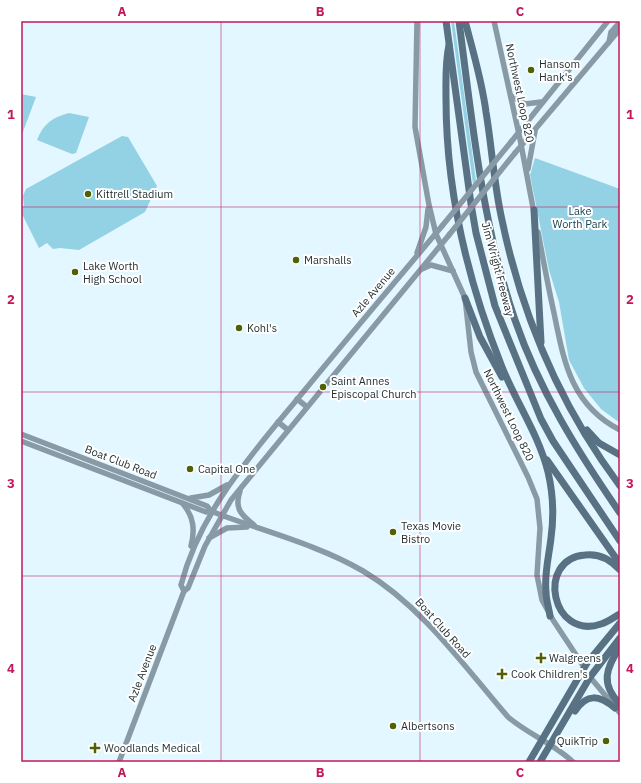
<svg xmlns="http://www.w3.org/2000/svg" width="641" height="783" font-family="'IBM Plex Sans',sans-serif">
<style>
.green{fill:#93d1e4}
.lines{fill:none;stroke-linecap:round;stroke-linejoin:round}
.secondary{stroke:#889aa6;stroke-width:5.5}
.highway{stroke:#587284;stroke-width:7}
.secondary-bridge{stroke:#889aa6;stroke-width:5.5}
.grid{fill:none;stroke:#c2185b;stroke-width:1;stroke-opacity:0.55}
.poi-dot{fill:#506105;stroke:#fff;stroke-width:1.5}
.labels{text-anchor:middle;stroke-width:4;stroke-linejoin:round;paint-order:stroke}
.poi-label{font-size:11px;fill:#223034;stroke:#fff;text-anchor:start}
.street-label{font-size:11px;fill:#223034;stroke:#fff}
.park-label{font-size:11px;fill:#154552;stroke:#fff}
.neatline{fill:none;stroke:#c2185b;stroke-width:1.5}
.grid-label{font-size:13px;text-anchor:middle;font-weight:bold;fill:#c2185b}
</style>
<rect width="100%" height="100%" fill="#e2f7ff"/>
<g class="green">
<polygon points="451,21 454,21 476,180 473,184"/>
<polygon points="21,94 36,97 21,137"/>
<path d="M69,113L89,117L76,153L72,154L37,140C43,124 53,117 69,113Z"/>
<polygon points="122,136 128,137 157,186 145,212 79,250 60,248 53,249 47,243 39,248 21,212 21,207 24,206 23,196 26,189"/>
<polygon points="535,158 620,189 620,423 601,409 584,388 569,360 559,302 549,270 530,175"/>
</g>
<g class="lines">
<g class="secondary">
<polyline points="417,21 415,127 429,205 436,234 465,298 471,352 476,372 528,477 537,499 540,528 537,575 542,600 553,620 584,667"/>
<polyline points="494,21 520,139 534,213"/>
<polyline points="609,42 611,32 620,22"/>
<polyline points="511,96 525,104 541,102"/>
<polyline points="511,142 608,21"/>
<polyline points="515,153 620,29"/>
<polyline points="528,169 535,131"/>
<path d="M538,232C543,259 548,286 554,313C564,362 571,405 620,430"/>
<polyline points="417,253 426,227 428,209"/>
<polyline points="422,269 431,265 453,271"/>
<polyline points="297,399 307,407"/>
<polyline points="278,422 288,430"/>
<path d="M21,434L207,506L211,511L221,515C267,532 320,546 363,571C422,606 464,666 508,717C528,734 554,744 573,762"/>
<polyline points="21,441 206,512 211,511"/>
<path d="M240,491C234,508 241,515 254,525"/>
<polyline points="191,498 209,495 227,485"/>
<path d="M183,504C194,517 195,530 191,546"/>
<polyline points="209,538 227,528 247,527"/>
<path d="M184,591L181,585C201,508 255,451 304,391C350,335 396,281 442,226"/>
<polyline points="590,677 620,713"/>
<polyline points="119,762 184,591 188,588 205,546 231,500 449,235"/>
</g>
<g class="highway">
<polyline points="446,21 471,204 476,233 495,306 541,419 553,441 620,541"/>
<path d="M459,21C472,121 482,224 515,320C539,390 578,452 620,513"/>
<path d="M465,21C473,51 482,81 486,112C492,148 494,185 502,220C522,316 561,407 620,486"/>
<path d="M449,45C445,63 446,81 446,99C446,191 468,282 502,367C516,402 539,435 548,472C553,493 554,516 551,538C549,556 544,574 546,592C546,600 549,608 550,616"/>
<polyline points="534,210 541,342"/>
<polyline points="465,298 480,337 502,377"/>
<polyline points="587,430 599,443 620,455"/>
<polyline points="547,460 620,564"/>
<path d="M620,570C611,560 600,553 585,555C535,559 552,641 601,624C608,622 614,617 620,614"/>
<path d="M620,647C606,668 600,684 620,704"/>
<path d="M575,711C587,693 599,695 615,708"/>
<polyline points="529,762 587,663 620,623"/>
<polyline points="540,762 590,677 620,638"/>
</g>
<g class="secondary-bridge">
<polyline points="442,226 511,142"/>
<polyline points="449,235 515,153"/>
</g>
</g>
<path class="grid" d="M221,21V762M420,21V762M21,207H620M21,392H620M21,576H620"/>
<g class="poi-dot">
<circle cx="531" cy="70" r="4"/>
<circle cx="88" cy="194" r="4"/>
<circle cx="296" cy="260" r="4"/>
<circle cx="75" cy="272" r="4"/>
<circle cx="239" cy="328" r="4"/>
<circle cx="323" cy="387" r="4"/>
<circle cx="190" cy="469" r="4"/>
<circle cx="393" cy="532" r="4"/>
<path d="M539 652h4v4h4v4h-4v4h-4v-4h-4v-4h4z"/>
<path d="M500 668h4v4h4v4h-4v4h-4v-4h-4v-4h4z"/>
<circle cx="393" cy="726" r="4"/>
<circle cx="606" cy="741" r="4"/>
<path d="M93 742h4v4h4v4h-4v4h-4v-4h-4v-4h4z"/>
</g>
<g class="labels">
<g class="poi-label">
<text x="539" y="68">Hansom<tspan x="539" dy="13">Hank's</tspan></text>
<text x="96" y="198">Kittrell Stadium</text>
<text x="304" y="264">Marshalls</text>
<text x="83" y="270">Lake Worth<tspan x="83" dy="13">High School</tspan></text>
<text x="247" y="332">Kohl's</text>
<text x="331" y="385">Saint Annes<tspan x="331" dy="13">Episcopal Church</tspan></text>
<text x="198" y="473">Capital One</text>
<text x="401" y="530">Texas Movie<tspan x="401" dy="13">Bistro</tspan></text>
<text x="549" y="662">Walgreens</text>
<text x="511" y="678">Cook Children's</text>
<text x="401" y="730">Albertsons</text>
<text x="598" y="745" text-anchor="end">QuikTrip</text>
<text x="104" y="752">Woodlands Medical</text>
</g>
<g class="street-label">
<text transform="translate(520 93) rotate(78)" y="4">Northwest Loop 820</text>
<text transform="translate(498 269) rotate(75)" y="4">Jim Wright Freeway</text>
<text transform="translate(373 292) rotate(-50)" y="4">Azle Avenue</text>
<text transform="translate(509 415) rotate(64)" y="4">Northwest Loop 820</text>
<text transform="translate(121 462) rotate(21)" y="4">Boat Club Road</text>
<text transform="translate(443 628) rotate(48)" y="4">Boat Club Road</text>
<text transform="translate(142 673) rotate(-69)" y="4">Azle Avenue</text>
</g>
<g class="park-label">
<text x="580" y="215">Lake<tspan x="580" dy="13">Worth Park</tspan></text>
</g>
</g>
<rect width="641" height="783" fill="none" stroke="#ffffff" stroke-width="44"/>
<rect x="22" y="22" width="597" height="739" class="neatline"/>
<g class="grid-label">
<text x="122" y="16">A</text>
<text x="320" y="16">B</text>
<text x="520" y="16">C</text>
<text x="11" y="119">1</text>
<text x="630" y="119">1</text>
<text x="11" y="304">2</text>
<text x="630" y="304">2</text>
<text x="11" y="488">3</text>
<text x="630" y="488">3</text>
<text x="11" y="673">4</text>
<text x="630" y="673">4</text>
<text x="122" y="777">A</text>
<text x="320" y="777">B</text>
<text x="520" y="777">C</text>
</g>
</svg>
